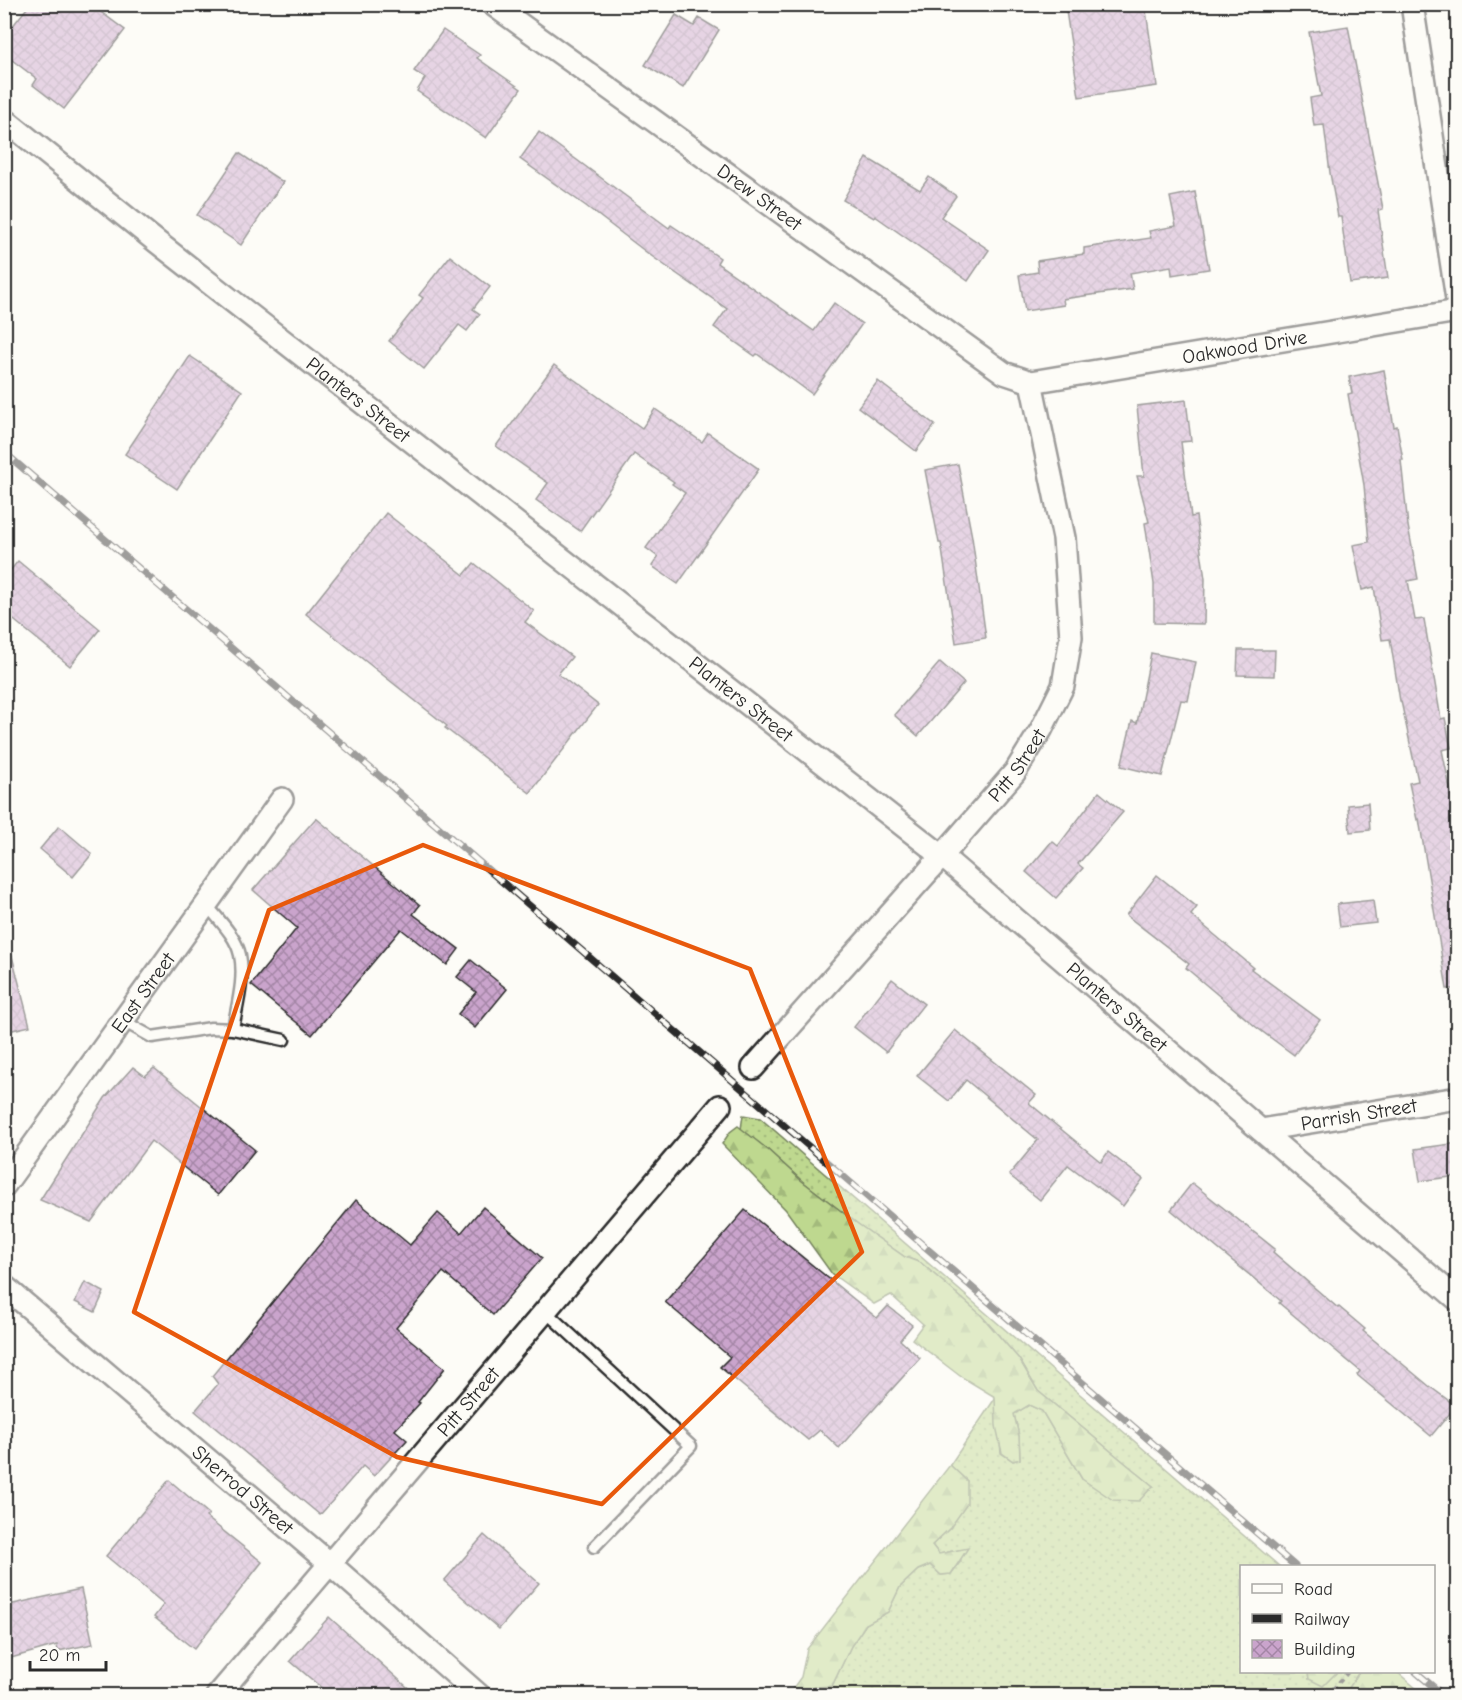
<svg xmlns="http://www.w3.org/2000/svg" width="1462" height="1700" font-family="'Comic Neue',sans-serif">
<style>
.grass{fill:url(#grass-dots);stroke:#74825d;stroke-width:1.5}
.forest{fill:url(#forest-firs);stroke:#74825d;stroke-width:1.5}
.building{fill:url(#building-cross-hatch);stroke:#2b2b2b;stroke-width:1.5}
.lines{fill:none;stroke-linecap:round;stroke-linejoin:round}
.service-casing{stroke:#2b2b2b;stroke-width:15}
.minor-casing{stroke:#2b2b2b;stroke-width:26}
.path{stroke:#2b2b2b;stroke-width:4;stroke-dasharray:4.5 4.5;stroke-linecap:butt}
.service{stroke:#fdfcf7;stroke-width:10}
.minor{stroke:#fdfcf7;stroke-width:21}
.rail-casing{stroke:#2b2b2b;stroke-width:7}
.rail{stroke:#fdfcf7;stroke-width:4.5;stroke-dasharray:14;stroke-linecap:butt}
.marked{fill:none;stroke:#e8590c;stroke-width:4.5;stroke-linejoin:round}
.labels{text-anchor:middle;stroke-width:4.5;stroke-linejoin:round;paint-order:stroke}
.street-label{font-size:20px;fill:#2b2b2b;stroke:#fdfcf7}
</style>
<defs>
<pattern id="grass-dots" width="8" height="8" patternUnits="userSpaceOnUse" patternTransform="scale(1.5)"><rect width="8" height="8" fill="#bed88f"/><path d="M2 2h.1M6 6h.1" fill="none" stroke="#a3ba7c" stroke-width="1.8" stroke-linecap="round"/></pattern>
<pattern id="forest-firs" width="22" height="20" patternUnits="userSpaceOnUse" patternTransform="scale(1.5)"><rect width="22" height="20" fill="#bed88f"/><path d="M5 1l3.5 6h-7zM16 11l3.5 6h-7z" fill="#a3ba7c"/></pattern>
<pattern id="building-cross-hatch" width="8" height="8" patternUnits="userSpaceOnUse" patternTransform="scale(1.5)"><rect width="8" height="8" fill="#caa4cc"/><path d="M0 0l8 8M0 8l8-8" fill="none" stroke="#a486a6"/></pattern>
</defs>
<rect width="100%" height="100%" fill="#fdfcf7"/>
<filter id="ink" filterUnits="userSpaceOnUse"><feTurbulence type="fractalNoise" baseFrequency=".0167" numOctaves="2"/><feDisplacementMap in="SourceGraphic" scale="12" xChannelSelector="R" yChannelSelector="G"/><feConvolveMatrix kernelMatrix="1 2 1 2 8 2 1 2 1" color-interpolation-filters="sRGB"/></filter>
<g filter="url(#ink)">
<polygon class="grass" points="743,1115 760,1118 1279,1566 1242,1566 1242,1672 1308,1672 1309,1679 1335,1674 1337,1672 1359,1672 1349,1688 1347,1695 809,1695 815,1687 832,1686 851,1646 866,1624 888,1612 900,1587 918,1570 930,1565 941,1575 951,1574 961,1561 959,1550 939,1554 932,1545 950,1528 967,1481 950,1465 996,1397 1001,1453 1013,1461 1020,1459 1019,1436 1014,1414 1029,1405 1042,1411 1082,1479 1153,1486 1038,1391 1019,1359 980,1314 921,1263 905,1257 858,1224 802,1181 767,1149 741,1129"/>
<g class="forest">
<polygon points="738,1126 767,1149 802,1181 858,1224 905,1257 921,1263 980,1314 1019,1359 1038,1391 1153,1486 1139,1501 1113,1500 1082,1479 1042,1411 1029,1405 1014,1414 1019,1436 1020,1459 1013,1461 1002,1453 996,1426 995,1397 960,1376 912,1339 923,1324 891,1295 874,1304 832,1274 786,1210 722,1144 730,1132"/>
<polygon points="950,1465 967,1481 967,1504 950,1528 932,1545 939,1554 968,1548 951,1574 941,1575 930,1565 918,1570 900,1587 888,1612 866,1624 851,1646 832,1686 815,1687 809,1695 788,1695 801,1677 807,1649"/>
<polygon points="1308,1672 1337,1672 1323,1686 1309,1679"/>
<polygon points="1359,1672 1397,1672 1424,1695 1347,1695 1349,1688"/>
</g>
<g class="building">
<polygon points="30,4 90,4 125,30 64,109 33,85 37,79 4,54 4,37"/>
<polygon points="1065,4 1145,4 1157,86 1079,97"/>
<polygon points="676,15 694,26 699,18 719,30 683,88 645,65"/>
<polygon points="1348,26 1383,209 1378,210 1388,278 1350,283 1341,217 1338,217 1330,173 1324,125 1314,126 1310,98 1321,96 1309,32"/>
<polygon points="443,30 480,55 477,58 521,89 486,138 417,91 425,78 414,71"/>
<polygon points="539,132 669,228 671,225 720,258 717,263 814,331 834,303 862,324 812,394 757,354 755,356 714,327 727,309 650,255 586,206 520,159"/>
<polygon points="239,153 283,182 241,245 197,215"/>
<polygon points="867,158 920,190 929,177 956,196 941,217 989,250 968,281 875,216 874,218 843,200"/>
<polygon points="1195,192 1209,269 1172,275 1171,266 1130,273 1133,289 1063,299 1064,305 1025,311 1019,275 1038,272 1037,261 1084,254 1084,248 1151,238 1149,231 1176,226 1170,197"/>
<polygon points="450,256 490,287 473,309 480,314 467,331 459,325 424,369 389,341 423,298 419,295"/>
<polygon points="190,356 242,391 177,489 125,454"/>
<polygon points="554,365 642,428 655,409 702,442 708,433 759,469 678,584 652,566 658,557 646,548 685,493 672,484 674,482 634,454 580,531 536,500 548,483 496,446"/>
<polygon points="1384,370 1394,427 1397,426 1403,460 1401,460 1408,526 1418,579 1408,581 1415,620 1424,619 1441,719 1445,718 1451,748 1442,750 1455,812 1451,813 1458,855 1458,989 1447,989 1419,819 1417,820 1409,783 1418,781 1401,701 1400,701 1390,639 1382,640 1374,587 1362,590 1353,545 1369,542 1364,485 1348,394 1352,393 1349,377"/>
<polygon points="878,381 935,425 916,451 858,407"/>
<polygon points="1186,400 1191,441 1181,442 1191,517 1196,516 1205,579 1204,624 1154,623 1154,584 1145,523 1149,522 1137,476 1144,476 1137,406"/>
<polygon points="958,464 972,537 986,638 956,643 941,543 939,543 925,470"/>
<polygon points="386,513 464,575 474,563 534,611 525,622 572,657 558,674 598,705 530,793 445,728 447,726 306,614"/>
<polygon points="18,561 100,629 70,666 4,612 4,578"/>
<polygon points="1238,650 1275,650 1274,676 1237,675"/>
<polygon points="1151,653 1196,662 1188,701 1181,700 1162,776 1121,766 1132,721 1137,723"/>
<polygon points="940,662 964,683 918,736 894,715"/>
<polygon points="1099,792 1123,812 1078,864 1083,868 1056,898 1026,872 1052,841 1058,846"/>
<polygon points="1368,803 1370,830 1350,832 1348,805"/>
<polygon points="316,818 420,905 413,914 459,949 447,965 401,929 312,1035 251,985 297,928 253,890"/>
<polygon points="59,826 92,854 73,877 40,849"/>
<polygon points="1157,875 1197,907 1191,915 1253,967 1251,969 1320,1020 1294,1055 1256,1027 1186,968 1189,964 1126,915"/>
<polygon points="1373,900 1376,923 1340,927 1337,904"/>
<polygon points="12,956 30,1026 4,1032 4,957"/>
<polygon points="471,960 507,989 475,1028 458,1014 476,992 457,977"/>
<polygon points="892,979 924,1004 886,1052 854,1027"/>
<polygon points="955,1030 1036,1095 1029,1103 1101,1162 1108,1152 1143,1179 1123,1206 1068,1165 1040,1200 1009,1175 1038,1140 966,1080 949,1101 917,1076"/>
<polygon points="133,1067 145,1076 154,1068 255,1150 218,1195 151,1141 91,1222 40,1200 105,1098"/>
<polygon points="1458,1143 1458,1176 1420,1181 1415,1149"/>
<polygon points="1192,1183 1275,1249 1273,1252 1338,1308 1339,1307 1365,1329 1363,1331 1429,1386 1456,1406 1431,1436 1357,1375 1360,1371 1279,1303 1281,1301 1171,1210"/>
<polygon points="356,1200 410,1245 438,1213 461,1233 483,1207 542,1258 493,1315 443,1272 396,1328 445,1368 418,1402 420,1403 395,1430 407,1440 374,1476 363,1466 320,1515 195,1411 218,1384 212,1376"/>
<polygon points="745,1210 877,1318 888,1306 912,1325 900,1340 920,1358 839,1448 820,1430 808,1440 720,1367 730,1357 665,1302"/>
<polygon points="85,1282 104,1292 95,1312 75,1302"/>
<polygon points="169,1480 209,1514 206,1517 262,1562 194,1649 154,1617 164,1604 106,1556"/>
<polygon points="484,1535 539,1583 499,1629 444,1581"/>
<polygon points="81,1589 93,1644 58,1651 57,1645 4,1660 4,1606"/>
<polygon points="329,1617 416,1695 330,1695 290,1661"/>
</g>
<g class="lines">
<g class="service-casing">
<g id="service">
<path d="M206,904C218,919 236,936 240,955C245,979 237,1005 233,1029"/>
<polyline points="123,1021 152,1037 211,1028 233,1029 284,1040"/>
<polyline points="544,1310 691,1446 594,1547"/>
</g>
</g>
<g class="minor-casing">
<g id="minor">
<path id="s1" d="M492,4L1004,373L1031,382L1458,311"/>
<polyline points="1412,4 1458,306"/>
<path id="s2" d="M4,119L157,242L942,856L1458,1300"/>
<path id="s3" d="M753,1068L942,856L1015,772L1041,730L1063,686L1071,637L1064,538L1031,382"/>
<path id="s4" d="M1261,1130L1458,1098"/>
<path id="s5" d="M4,1186L282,799"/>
<path id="s6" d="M4,1286L329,1563L480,1696"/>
<path id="s7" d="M217,1696L720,1106"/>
</g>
</g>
<polyline class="path" points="1327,1696 1348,1672"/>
<use href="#service" class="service"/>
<use href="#minor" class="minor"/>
<g class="rail-casing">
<g id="rail">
<polyline points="4,452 1295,1566"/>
<polyline points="1416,1672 1444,1696"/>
</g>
</g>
<use href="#rail" class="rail"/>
</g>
</g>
<path d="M0 0H1462V1700H0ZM423,845L750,969L862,1252L602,1504L397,1457L134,1312L269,910Z" fill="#fdfcf7" fill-opacity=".55" fill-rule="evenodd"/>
<path class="marked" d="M423,845L750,969L862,1252L602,1504L397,1457L134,1312L269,910Z"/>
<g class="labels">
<g class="street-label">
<text dy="7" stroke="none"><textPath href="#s1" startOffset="330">Drew Street</textPath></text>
<text dy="7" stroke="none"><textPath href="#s1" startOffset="876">Oakwood Drive</textPath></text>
<text dy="7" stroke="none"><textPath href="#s2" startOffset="452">Planters Street</textPath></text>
<text dy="7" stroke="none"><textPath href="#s2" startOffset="938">Planters Street</textPath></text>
<text dy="7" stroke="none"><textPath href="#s3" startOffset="402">Pitt Street</textPath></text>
<text dy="7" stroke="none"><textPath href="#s5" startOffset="238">East Street</textPath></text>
<text dy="7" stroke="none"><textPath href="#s2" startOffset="1424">Planters Street</textPath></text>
<text dy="7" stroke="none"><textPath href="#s4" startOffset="99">Parrish Street</textPath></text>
<text dy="7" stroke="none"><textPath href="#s7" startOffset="387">Pitt Street</textPath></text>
<text dy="7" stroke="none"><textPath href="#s6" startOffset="314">Sherrod Street</textPath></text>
</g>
</g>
<rect width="1462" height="1700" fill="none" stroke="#fdfcf7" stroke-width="24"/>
<rect x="12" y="12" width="1438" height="1676" fill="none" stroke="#2b2b2b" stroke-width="2" filter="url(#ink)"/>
<rect x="1240" y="1565" width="195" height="108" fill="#fdfcf7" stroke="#a9a8a5" stroke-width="1.5"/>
<rect x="1252" y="1584" width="30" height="9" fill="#fdfcf7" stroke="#a9a8a5" stroke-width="1.5"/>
<text x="1294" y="1595" font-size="18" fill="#2b2b2b">Road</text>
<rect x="1252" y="1614" width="30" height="9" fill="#2b2b2b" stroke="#a9a8a5" stroke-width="1.5"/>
<text x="1294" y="1625" font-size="18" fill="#2b2b2b">Railway</text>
<rect x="1252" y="1640" width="30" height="18" fill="url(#building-cross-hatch)" stroke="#a9a8a5" stroke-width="1.5"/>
<text x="1294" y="1655" font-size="18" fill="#2b2b2b">Building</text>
<path d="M30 1661v9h76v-9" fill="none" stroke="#2b2b2b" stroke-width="3"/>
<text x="39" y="1661" font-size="18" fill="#2b2b2b" stroke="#fdfcf7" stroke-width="4.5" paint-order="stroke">20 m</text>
</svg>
